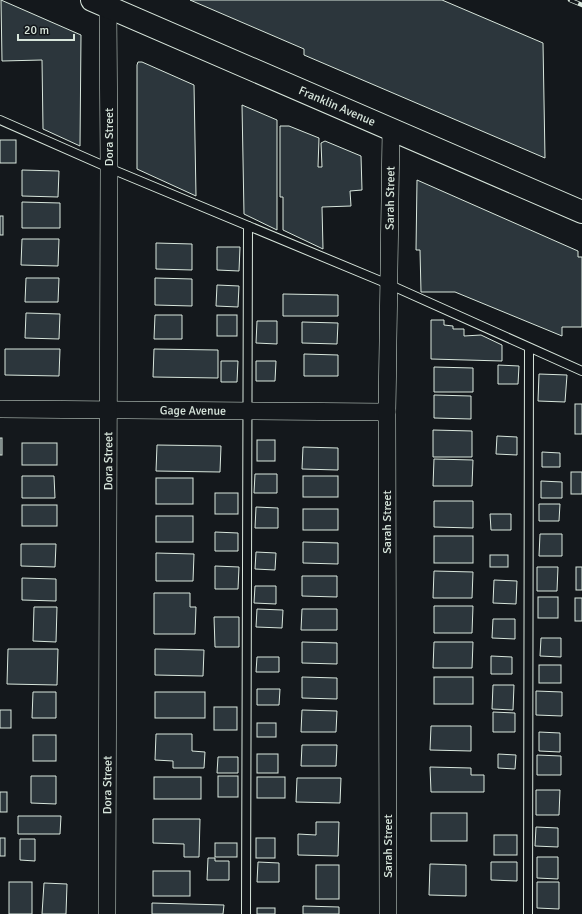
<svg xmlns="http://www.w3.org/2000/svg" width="582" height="914" font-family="Signika,sans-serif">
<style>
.building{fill:#2c363c;stroke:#d8e6dc}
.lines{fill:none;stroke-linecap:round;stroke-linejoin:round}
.lane-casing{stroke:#d8e6dc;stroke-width:10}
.street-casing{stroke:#d8e6dc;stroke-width:18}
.secondary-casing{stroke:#d8e6dc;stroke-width:24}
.lane{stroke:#14181c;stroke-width:8}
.street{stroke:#14181c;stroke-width:17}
.secondary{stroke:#14181c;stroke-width:22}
.rail-casing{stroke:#d8e6dc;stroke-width:4.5}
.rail{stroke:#14181c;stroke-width:3;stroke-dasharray:9;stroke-linecap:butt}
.labels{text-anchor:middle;stroke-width:3;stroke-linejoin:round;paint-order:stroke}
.street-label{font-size:12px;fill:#d8e6dc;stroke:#14181c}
</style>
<rect width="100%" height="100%" fill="#14181c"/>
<g class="building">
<polygon points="1,0 81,35 80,146 43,129 42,60 2,61"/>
<polygon points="190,0 442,0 543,43 545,158 304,55 304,49"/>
<polygon points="138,62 142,62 194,85 196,196 137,169 137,65"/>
<polygon points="242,105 277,120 277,230 244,214"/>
<polygon points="280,126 289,126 319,138 318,167 322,167 321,143 325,141 361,156 362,190 350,191 351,206 322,207 323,249 283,230 283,197 280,197"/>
<rect x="0" y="140" width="16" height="23"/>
<polygon points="22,170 59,171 58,197 22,196"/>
<polygon points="417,180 578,251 578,257 582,257 582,327 562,327 562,336 455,292 421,292 420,250 416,250"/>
<polygon points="22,202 60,203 60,228 22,228"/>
<rect x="0" y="216" width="3" height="19"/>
<polygon points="22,239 59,239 58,266 21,265"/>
<polygon points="156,243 192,244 192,270 156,269"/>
<polygon points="217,247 240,247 239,271 217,270"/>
<polygon points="26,278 59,278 58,302 25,302"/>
<polygon points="155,278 192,279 192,306 155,305"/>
<polygon points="217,285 239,286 238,307 216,306"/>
<polygon points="283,294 338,295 338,316 283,316"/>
<polygon points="26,313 60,314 59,339 25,338"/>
<polygon points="155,315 182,315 182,339 154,339"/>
<rect x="217" y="315" width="20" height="21"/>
<polygon points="431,320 444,320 444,325 453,326 453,329 464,329 464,336 481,335 502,345 502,361 431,359"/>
<polygon points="257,321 277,321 277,344 256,343"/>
<polygon points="302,322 338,323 337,344 302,343"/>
<polygon points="5,349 60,349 59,376 5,375"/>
<polygon points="154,349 218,350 218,378 153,377"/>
<polygon points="304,354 338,355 338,376 304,376"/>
<polygon points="221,361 238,361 237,382 221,382"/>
<polygon points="256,361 276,361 275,381 256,381"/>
<polygon points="498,365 519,366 518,384 498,384"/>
<polygon points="434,367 473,368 473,392 434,392"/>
<polygon points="539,374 567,375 565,402 538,401"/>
<polygon points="434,395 471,396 471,419 434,418"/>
<rect x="575" y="404" width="7" height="30"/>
<polygon points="433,430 472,431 472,457 433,457"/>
<polygon points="497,436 517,437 517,455 496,454"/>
<rect x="0" y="438" width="2" height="17"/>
<rect x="257" y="440" width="18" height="21"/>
<rect x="22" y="443" width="35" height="22"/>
<polygon points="157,445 221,446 220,472 156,471"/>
<polygon points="303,447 338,448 338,470 302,469"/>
<polygon points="542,452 560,453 560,467 542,467"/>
<polygon points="434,459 473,460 472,486 433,486"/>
<rect x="571" y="472" width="11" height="22"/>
<polygon points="255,474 277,474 277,493 254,493"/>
<polygon points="22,476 54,476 55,498 22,498"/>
<rect x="303" y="476" width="35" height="21"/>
<rect x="156" y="478" width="37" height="26"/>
<polygon points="541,481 562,482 562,498 541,498"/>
<rect x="215" y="493" width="23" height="21"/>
<polygon points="434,501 473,501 473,528 434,527"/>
<polygon points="539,504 560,504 559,521 539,521"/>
<rect x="22" y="505" width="35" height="21"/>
<polygon points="256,507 278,508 278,528 255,528"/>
<rect x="303" y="509" width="35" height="21"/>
<polygon points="490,514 511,514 511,530 491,530"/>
<rect x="156" y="516" width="37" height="26"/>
<polygon points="215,532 238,533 238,551 215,551"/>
<polygon points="540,534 562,534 562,556 539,556"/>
<rect x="434" y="536" width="39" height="27"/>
<polygon points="303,542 338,543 338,564 303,563"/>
<polygon points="21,544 56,544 55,567 21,566"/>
<polygon points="256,552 276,553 275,570 255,569"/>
<polygon points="156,553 194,554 193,581 156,581"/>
<rect x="490" y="555" width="18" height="12"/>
<polygon points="215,566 239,567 238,589 215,589"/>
<polygon points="537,567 558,567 557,591 537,591"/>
<rect x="576" y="567" width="6" height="23"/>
<polygon points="434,571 473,572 472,598 433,598"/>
<polygon points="302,576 337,576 337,597 302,596"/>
<polygon points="22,578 56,579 56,601 22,600"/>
<polygon points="494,580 517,581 516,604 493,603"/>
<polygon points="255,586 276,586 276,604 254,603"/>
<polygon points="154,593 190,593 190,607 196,607 195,634 154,634"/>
<rect x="538" y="597" width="20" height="21"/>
<rect x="575" y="598" width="7" height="23"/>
<polygon points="434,606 473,606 472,633 434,633"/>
<polygon points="34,607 57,607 56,642 33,641"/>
<polygon points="257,609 283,610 282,628 256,627"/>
<polygon points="302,609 337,609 337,630 301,630"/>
<polygon points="214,617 239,617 239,647 215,647"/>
<polygon points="493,619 515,619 515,639 492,638"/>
<polygon points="541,638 561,638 561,657 540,656"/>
<polygon points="302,642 337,643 337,664 302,663"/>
<polygon points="434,642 473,642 472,668 433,668"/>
<polygon points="8,649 58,649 57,685 7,684"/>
<polygon points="155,649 204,650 203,676 155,675"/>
<polygon points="491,656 512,657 512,674 491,674"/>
<polygon points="257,657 279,657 279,672 256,672"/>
<rect x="539" y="665" width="22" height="18"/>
<polygon points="302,677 337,678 337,699 302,698"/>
<rect x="434" y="677" width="39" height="27"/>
<polygon points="493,685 514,685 513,710 492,709"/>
<polygon points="257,689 280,689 279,705 257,705"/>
<polygon points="536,691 562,692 562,716 536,715"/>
<polygon points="33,692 56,692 56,718 32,718"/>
<rect x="155" y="692" width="50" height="26"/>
<rect x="214" y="707" width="23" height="23"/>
<rect x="0" y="710" width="11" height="18"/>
<polygon points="302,710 337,711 336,732 301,732"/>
<polygon points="493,712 515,713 515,732 493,732"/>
<rect x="257" y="723" width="19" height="14"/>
<polygon points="431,726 471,726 471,751 430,750"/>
<polygon points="539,732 560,733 560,752 539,751"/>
<polygon points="156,734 192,734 192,751 205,752 204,768 173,768 173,761 155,760"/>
<rect x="33" y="735" width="23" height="26"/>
<polygon points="302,745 337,745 336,766 301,766"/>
<rect x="257" y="754" width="21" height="19"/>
<polygon points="498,754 516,755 515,769 498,768"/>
<polygon points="537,755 561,756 561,775 537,775"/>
<polygon points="218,757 238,757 238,773 217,773"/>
<polygon points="430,767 471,768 471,775 484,775 484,792 431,792"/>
<polygon points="31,776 56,776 56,804 31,803"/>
<rect x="218" y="776" width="20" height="21"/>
<rect x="154" y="777" width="47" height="22"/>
<rect x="257" y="777" width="28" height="21"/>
<polygon points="297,778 341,778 340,803 296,802"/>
<polygon points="536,790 560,790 559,815 536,815"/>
<rect x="0" y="792" width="7" height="20"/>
<rect x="431" y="813" width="36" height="28"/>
<polygon points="18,816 61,816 60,834 18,834"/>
<polygon points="153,819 200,819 199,857 184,857 184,844 153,843"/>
<polygon points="316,822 339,822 338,856 298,855 298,834 316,835"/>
<polygon points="536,827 558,828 558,847 535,846"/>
<rect x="494" y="835" width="23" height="20"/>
<rect x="0" y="838" width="5" height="18"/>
<rect x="256" y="838" width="19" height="20"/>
<polygon points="20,839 35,839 35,861 20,860"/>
<rect x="215" y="843" width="22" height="14"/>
<polygon points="537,857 558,857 558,879 537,878"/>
<polygon points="208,858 215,858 215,861 229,861 229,880 207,880"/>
<polygon points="258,862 279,863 279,882 257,882"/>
<polygon points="491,862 517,862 517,881 491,880"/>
<polygon points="430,864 466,865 466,896 429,895"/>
<rect x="316" y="865" width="23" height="34"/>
<rect x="153" y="871" width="37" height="25"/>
<rect x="9" y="882" width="23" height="32"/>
<polygon points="537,882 559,882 559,909 537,908"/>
<polygon points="44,883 67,884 66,914 42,914"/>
<polygon points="152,903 224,905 223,914 152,914"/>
<polygon points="303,906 339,907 339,914 303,914"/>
<rect x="257" y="908" width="18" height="6"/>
</g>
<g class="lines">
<g class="lane-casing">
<g id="lane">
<polyline points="0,120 109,168 388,284 582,371"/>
<polyline points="246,914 248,226"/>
<polyline points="528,914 529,348"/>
</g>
</g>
<g class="street-casing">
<g id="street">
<path id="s1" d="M0,409L387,412"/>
<path id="s2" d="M107,914L109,168L108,7"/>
<path id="s3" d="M388,914L387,412L391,129"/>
</g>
</g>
<g class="secondary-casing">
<g id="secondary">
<path id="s4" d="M92,0L582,212"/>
</g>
</g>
<use href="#lane" class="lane"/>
<use href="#street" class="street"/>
<use href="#secondary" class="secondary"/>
<g class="rail-casing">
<polyline id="rail" points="570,0 582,5"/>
</g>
<use href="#rail" class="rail"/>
</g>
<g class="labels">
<g class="street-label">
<text dy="4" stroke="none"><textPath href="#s4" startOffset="267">Franklin Avenue</textPath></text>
<text transform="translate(109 137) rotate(-90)" y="4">Dora Street</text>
<text dy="4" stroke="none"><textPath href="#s3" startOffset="716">Sarah Street</textPath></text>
<text dy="4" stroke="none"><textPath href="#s1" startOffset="193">Gage Avenue</textPath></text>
<text dy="4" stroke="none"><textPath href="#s2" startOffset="453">Dora Street</textPath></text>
<text transform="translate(387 522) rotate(-90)" y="4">Sarah Street</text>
<text dy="4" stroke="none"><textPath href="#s2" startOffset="129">Dora Street</textPath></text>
<text transform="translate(388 846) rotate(-90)" y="4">Sarah Street</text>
</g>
</g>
<path d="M18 34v6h56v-6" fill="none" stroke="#d8e6dc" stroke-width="2"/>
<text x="24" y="34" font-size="12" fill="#d8e6dc" stroke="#14181c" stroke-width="3" paint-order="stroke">20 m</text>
</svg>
